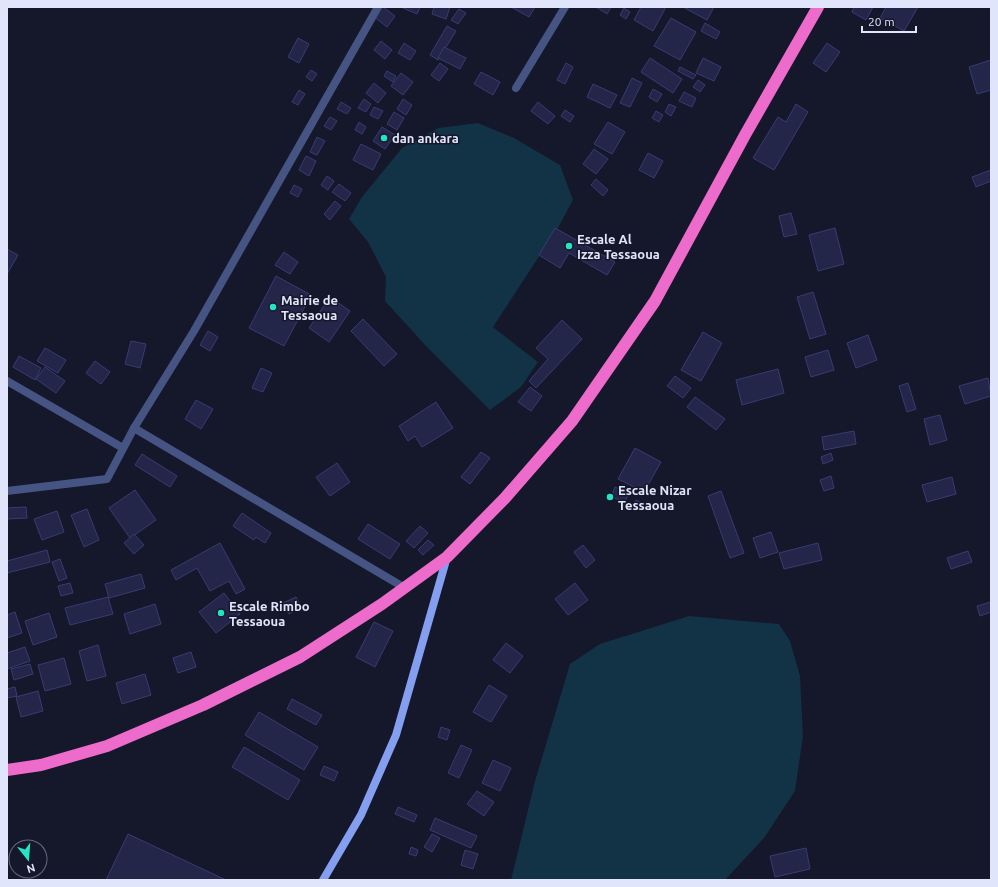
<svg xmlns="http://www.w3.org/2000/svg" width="998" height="887" font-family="Ubuntu,sans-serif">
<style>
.water{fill:#123245}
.building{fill:#232549;stroke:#383c72}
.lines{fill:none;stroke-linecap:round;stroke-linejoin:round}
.street{stroke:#465483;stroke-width:8}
.secondary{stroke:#849ef0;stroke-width:8}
.highway{stroke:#ed6bcb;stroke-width:12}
.poi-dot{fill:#25e4c4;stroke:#15172a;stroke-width:1.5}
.labels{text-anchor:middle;stroke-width:3;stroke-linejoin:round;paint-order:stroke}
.poi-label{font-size:13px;font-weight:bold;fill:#e1e5fb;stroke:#15172a;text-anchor:start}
</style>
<rect width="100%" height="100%" fill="#15172a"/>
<g class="water">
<polygon points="478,123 514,138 560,165 573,200 559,226 493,327 538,362 521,387 490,410 426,346 385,301 386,277 368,242 349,219 362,197 402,148 438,128"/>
<polygon points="689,616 779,624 790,641 800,676 803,736 795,791 764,838 725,880 511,880 535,781 570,664 600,644"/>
</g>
<g class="building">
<polygon points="380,7 383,7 395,16 387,27 373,16"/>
<polygon points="401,7 420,7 417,14"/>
<polygon points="434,7 450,7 446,19 432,14"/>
<polygon points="511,7 535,7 529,17"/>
<polygon points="596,7 611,7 607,14"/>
<polygon points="641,7 666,7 653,31 634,20"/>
<polygon points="683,7 714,7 707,20"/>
<polygon points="854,7 873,7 866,20 852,12"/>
<polygon points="886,7 918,7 904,31 880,18"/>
<polygon points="624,8 630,12 626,19 620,15"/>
<polygon points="459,9 466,13 458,24 451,20"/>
<polygon points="671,18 696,32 680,60 654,46"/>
<polygon points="705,23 720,32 716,39 701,31"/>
<polygon points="447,26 456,31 438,60 430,55"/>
<polygon points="298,38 309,44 299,63 288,57"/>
<polygon points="381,41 392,50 385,59 374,50"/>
<polygon points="404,43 416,51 410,60 398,53"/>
<polygon points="827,43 840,52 826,72 813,63"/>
<polygon points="444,47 466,58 460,69 438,58"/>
<polygon points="650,58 682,79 673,93 641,72"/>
<polygon points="703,58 721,67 714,81 696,73"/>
<polygon points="991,60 991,90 977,94 969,67"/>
<polygon points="440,63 448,69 439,81 431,75"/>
<polygon points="566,63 573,67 565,84 557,80"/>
<polygon points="680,67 696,75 693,79 678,71"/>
<polygon points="311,70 317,74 312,81 306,77"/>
<polygon points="387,71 396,76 393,82 384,76"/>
<polygon points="481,72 500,82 493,95 474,84"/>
<polygon points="401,73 413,82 403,95 391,86"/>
<polygon points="632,78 642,83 630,107 620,103"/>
<polygon points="698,80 705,85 700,92 693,87"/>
<polygon points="374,83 386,93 378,103 366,93"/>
<polygon points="593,84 617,95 610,108 587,97"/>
<polygon points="653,89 662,94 657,102 649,97"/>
<polygon points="299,90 305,94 298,105 292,102"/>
<polygon points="684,92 696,98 692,107 679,101"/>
<polygon points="364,99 371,104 366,112 358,108"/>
<polygon points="403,99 412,105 406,115 397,109"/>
<polygon points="341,102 351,108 347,114 337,109"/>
<polygon points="538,102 555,116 548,124 531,111"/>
<polygon points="669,104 676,107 671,116 665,112"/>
<polygon points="796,104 808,112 774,170 753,158 778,117 786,122"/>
<polygon points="374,107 383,111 378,119 370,115"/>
<polygon points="565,110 574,116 570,122 561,116"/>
<polygon points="656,111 663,115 659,122 652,118"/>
<polygon points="394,112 404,118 397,130 387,124"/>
<polygon points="330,117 337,121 331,130 324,126"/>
<polygon points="359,122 366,127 362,134 355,130"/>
<polygon points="608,122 625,132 612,154 594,144"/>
<polygon points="382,127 395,135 385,149 373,141"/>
<polygon points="317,137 325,141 317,155 310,152"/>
<polygon points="361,144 381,154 373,170 353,160"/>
<polygon points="594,149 608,159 596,174 583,164"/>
<polygon points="648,153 663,161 654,178 639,170"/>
<polygon points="306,156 316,161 309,176 299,170"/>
<polygon points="991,170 991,181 976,187 972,177"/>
<polygon points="327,176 334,181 328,190 321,185"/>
<polygon points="596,179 608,190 603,196 591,185"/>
<polygon points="339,184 351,193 345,201 332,192"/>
<polygon points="294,185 302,189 298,197 290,193"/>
<polygon points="335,201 341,206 330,220 324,214"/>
<polygon points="791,213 797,234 784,237 779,216"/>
<polygon points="555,228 615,262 607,275 569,253 560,268 539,255"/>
<polygon points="835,228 844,264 818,271 809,235"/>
<polygon points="7,249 18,255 7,274"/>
<polygon points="284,252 298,262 290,274 275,265"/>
<polygon points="276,276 311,295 284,346 249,328"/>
<polygon points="813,292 826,334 810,339 797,297"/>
<polygon points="330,297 350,311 329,342 309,328"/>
<polygon points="363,319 397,354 384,366 351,331"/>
<polygon points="562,320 582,339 536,388 529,381 548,359 536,348"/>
<polygon points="208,331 218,337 210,351 200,345"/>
<polygon points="703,332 722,343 701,381 681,370"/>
<polygon points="868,335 877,360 856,368 847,343"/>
<polygon points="131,341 146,344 140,368 125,364"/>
<polygon points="45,348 66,360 58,373 37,361"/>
<polygon points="828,350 834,370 811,377 805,357"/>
<polygon points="19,356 41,368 35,380 13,367"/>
<polygon points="95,361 110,372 101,384 86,373"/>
<polygon points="45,367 65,381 56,393 36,379"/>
<polygon points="261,368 272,373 263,392 252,388"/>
<polygon points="778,369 784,393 742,405 736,380"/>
<polygon points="675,376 691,388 683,398 667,386"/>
<polygon points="988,378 991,396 965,404 959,386"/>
<polygon points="908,383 916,409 907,412 899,386"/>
<polygon points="530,387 542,396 531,411 518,402"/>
<polygon points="695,397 725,419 716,430 687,407"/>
<polygon points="196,400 213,409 201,429 185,419"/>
<polygon points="436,402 453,428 422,447 415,436 408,441 399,426"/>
<polygon points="940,415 947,440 930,445 924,419"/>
<polygon points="854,431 856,444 824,450 822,437"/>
<polygon points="635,448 661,462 644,492 618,479"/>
<polygon points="481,452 490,458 470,484 461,477"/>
<polygon points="831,453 833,460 823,464 821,457"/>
<polygon points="142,454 177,476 170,487 135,465"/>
<polygon points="337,463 350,482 330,496 316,477"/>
<polygon points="831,476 834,488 824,491 820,480"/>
<polygon points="952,477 956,494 927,502 922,485"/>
<polygon points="615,487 629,493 625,502 611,497"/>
<polygon points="135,490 156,520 130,538 109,508"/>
<polygon points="721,491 744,553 730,558 708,496"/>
<polygon points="636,500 640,502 636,511 632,509"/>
<polygon points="26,507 27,518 7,519 7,508"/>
<polygon points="87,509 99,540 84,547 71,515"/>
<polygon points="57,511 64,532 42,540 34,519"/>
<polygon points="242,513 271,533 265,543 256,537 254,540 233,526"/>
<polygon points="368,524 400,544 390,559 358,539"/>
<polygon points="420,526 428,533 414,548 406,541"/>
<polygon points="771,532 778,552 760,558 753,538"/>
<polygon points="134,534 144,545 134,554 124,543"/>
<polygon points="428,540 434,545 423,555 418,550"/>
<polygon points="220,543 245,589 236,594 229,581 210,591 197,568 176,580 171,570"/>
<polygon points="818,543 822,560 784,569 779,553"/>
<polygon points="583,545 595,560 586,568 574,552"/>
<polygon points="47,550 50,562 7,573 7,561"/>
<polygon points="968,551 972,562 951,569 947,558"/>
<polygon points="60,559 67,578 59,581 52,562"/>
<polygon points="141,574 145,588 109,598 105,584"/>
<polygon points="70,583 73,593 61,596 58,586"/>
<polygon points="575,583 588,600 568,615 555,599"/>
<polygon points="224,593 240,614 216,633 199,612"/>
<polygon points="108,597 113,614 70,625 65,608"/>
<polygon points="296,597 301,607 289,614 283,603"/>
<polygon points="991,602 991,612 980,616 977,606"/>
<polygon points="155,604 161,624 130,634 124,614"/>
<polygon points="15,612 22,633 7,638 7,615"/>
<polygon points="49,613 57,637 33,645 25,621"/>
<polygon points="374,622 393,631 375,667 356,657"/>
<polygon points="506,643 523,656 510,673 493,660"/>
<polygon points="98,645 106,676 87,681 79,651"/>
<polygon points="25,647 30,661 7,669 7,653"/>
<polygon points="191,652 196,667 178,673 173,658"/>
<polygon points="64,658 71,684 45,691 38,665"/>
<polygon points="30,664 33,674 14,680 11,669"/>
<polygon points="145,674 151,695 122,704 116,683"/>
<polygon points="489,685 507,696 491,722 473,712"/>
<polygon points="15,687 17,696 7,698 7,689"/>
<polygon points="38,691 43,711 21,717 16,697"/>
<polygon points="292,699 322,715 316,725 287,709"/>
<polygon points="259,712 318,747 304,770 245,735"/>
<polygon points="441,727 450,730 447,740 438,737"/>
<polygon points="461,745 472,750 459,778 448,773"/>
<polygon points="244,747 300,780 288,800 232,767"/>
<polygon points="493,760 511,768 500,791 482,783"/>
<polygon points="324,766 338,772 334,781 320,775"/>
<polygon points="477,791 494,802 484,816 467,804"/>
<polygon points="398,807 417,815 414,822 395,814"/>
<polygon points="435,818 477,836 471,848 430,830"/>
<polygon points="128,834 226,880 106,880"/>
<polygon points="432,834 440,838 432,852 424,847"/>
<polygon points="411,847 418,850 416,856 409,854"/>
<polygon points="806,848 810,869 775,877 770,856"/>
<polygon points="465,850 478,854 473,869 461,865"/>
</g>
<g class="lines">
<g class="street">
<polyline points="516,88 565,7"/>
<polyline points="7,381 123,448"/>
<polyline points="134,428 405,588"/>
<polyline points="7,491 107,479 134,428 194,331 378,7"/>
</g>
<polyline class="secondary" points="323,880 361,815 396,735 447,557"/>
<polyline class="highway" points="7,770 41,765 107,746 203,705 300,657 382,604 447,557 505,498 572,421 655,301 745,135 818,7"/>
</g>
<g class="poi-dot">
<circle cx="384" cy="138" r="4"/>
<circle cx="569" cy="246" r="4"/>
<circle cx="273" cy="307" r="4"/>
<circle cx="610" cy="497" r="4"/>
<circle cx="221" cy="613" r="4"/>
</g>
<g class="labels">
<g class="poi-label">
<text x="392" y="143">dan ankara</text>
<text x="577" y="244">Escale Al<tspan x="577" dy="15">Izza Tessaoua</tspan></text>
<text x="281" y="305">Mairie de<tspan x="281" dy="15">Tessaoua</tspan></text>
<text x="618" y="495">Escale Nizar<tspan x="618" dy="15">Tessaoua</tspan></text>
<text x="229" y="611">Escale Rimbo<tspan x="229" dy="15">Tessaoua</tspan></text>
</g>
</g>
<rect width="998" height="887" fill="none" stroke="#e1e5fb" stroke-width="16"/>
<g transform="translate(28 859) rotate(163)"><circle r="19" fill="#15172a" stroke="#67697e"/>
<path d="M0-3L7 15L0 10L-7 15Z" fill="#25e4c4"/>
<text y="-6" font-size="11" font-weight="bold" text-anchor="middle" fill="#e1e5fb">N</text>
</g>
<path d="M862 26v6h54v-6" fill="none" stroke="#e1e5fb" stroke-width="2"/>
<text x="868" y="26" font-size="12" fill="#e1e5fb" stroke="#15172a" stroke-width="3" paint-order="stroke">20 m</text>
</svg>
